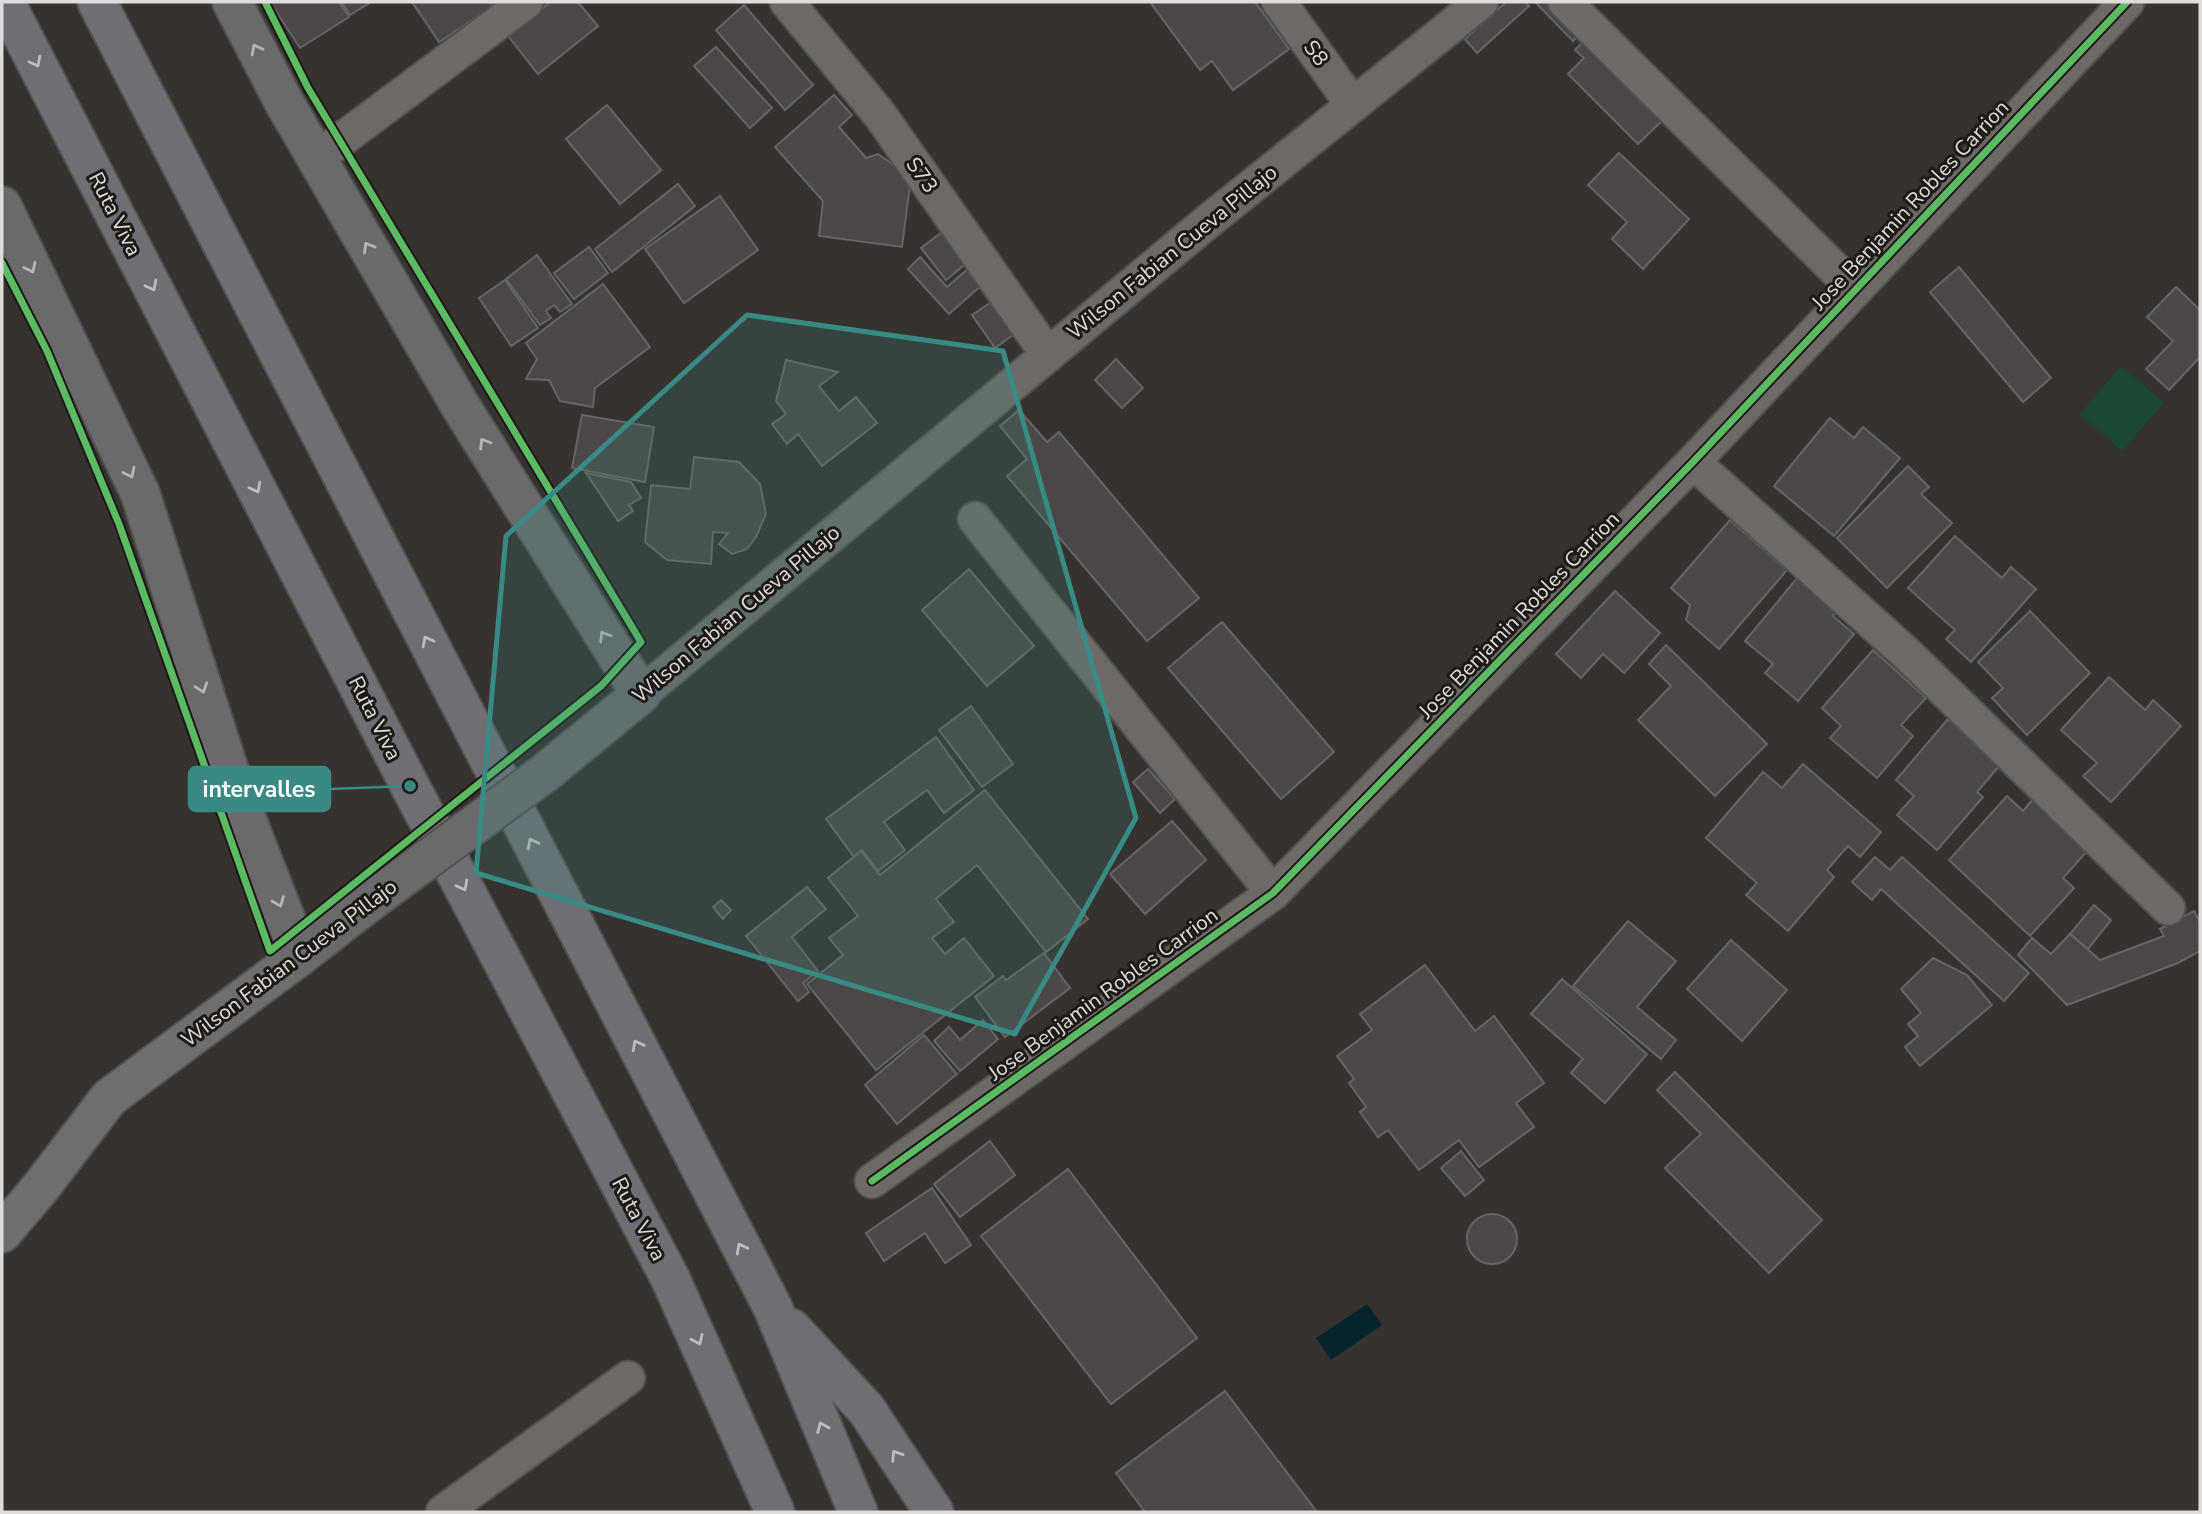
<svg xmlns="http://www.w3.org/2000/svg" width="2202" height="1514" font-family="'Nunito Sans',sans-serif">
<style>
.green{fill:#1b4833}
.water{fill:#06252b}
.building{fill:#4a4746;stroke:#666462;stroke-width:2}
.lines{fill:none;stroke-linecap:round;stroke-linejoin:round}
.street-casing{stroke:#53514f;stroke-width:37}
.secondary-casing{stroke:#53514f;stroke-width:42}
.primary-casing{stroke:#53514f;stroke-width:42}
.highway-casing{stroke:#53514f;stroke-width:42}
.street{stroke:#6c6967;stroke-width:33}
.secondary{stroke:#6f6e6e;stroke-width:38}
.primary{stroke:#6b696c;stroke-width:38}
.highway{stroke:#706e74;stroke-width:38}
.primary-bridge-casing{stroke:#53514f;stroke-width:42;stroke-linecap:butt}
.primary-bridge{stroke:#6b696c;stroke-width:38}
.cycleway-casing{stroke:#1d1a18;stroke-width:11}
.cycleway{stroke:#5cba63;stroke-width:7}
.oneway{stroke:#b7b4b3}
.oneway2{stroke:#bebbbb}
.marked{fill:#398a83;fill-opacity:0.2;stroke:#398a83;stroke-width:5;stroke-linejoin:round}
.labels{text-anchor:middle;stroke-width:6;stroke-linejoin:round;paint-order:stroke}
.street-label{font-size:21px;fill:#e0dcd9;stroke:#1d1a18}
.leader{fill:none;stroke:#398a83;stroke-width:2.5}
.callout-dot{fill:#398a83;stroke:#1d1a18;stroke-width:2.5}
.callout{fill:#398a83;stroke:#398a83;stroke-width:2.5}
.callout-label{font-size:23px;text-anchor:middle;font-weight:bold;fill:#fff}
</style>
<rect width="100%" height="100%" fill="#353230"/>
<polygon class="green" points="2121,366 2164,403 2122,451 2080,414"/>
<polygon class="water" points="1367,1304 1382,1325 1331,1360 1316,1338"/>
<g class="building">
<polygon points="270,2 339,2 349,17 300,48"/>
<polygon points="341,2 371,2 350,15"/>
<polygon points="412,2 490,2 493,6 439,42"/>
<polygon points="550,2 578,2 598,26 538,74 508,36"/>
<polygon points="1150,2 1255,2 1289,49 1233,90 1212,61 1200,70"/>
<polygon points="1506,2 1525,2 1529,6 1477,53 1465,39"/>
<polygon points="1535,2 1556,2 1583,31 1573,41"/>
<polygon points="744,5 813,85 785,110 716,30"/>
<polygon points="1589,36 1668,115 1638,144 1568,74 1584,58 1575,50"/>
<polygon points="716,47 772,108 750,128 694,66"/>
<polygon points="834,95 852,115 839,127 866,158 878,154 911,177 902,247 819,236 823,201 775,147"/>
<polygon points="607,105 661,170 620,204 566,139"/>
<polygon points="1619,153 1689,219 1643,269 1612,239 1627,222 1588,185"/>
<polygon points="678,184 695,206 612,272 595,249"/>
<polygon points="720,196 758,250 684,303 645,249"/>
<polygon points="950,226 974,257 946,280 921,248"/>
<polygon points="589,247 608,273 574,299 554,273"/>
<polygon points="537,255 572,304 560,312 554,305 546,311 551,318 540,325 506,279"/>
<polygon points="920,257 947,287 970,267 984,283 949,314 908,269"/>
<polygon points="1959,267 2051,378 2023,402 1930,292"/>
<polygon points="505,280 538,328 511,346 479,298"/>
<polygon points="603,284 650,347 595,388 593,407 560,401 549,380 526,379 537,359 526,343"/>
<polygon points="2176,287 2200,310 2200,357 2169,390 2146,369 2173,341 2147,317"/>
<polygon points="1003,294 1018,315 1006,324 1013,335 995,348 972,315"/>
<polygon points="1116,359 1143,388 1122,408 1095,380"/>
<polygon points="786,360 838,372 819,386 839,411 856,397 877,423 822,466 798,434 787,444 772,424 786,414 776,401"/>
<polygon points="1019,410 1047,442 1059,432 1199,598 1147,641 1007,476 1027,459 1000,426"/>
<polygon points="582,415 654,427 645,482 572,468"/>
<polygon points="1830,418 1854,438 1863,427 1900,458 1834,536 1774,486"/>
<polygon points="694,457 739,462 760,484 766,514 756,537 747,549 732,554 719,544 728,533 713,532 711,564 667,560 645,542 651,485 690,489"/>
<polygon points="1908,466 1929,487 1921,494 1952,523 1887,588 1837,538"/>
<polygon points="586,473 631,482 641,498 629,505 633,511 618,521"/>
<polygon points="1730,520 1787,570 1719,649 1686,620 1690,605 1671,588"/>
<polygon points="1955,536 2002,578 2011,567 2036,589 1971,662 1946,639 1955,630 1908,588"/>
<polygon points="969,569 1034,646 987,686 922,610"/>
<polygon points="1798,577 1838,610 1833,616 1854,634 1798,701 1765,673 1773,664 1745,641"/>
<polygon points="1615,591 1660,633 1624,673 1603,654 1581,678 1556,654"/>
<polygon points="2030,611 2090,673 2027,735 1992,698 2003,688 1978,662"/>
<polygon points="1222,622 1334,752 1281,799 1168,668"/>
<polygon points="1666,645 1767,744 1715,796 1638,720 1671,686 1649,664"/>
<polygon points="1873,650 1926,698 1901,725 1913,736 1877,778 1830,738 1841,726 1822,708"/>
<polygon points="2109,677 2145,710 2153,700 2181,726 2111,802 2083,776 2097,763 2061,730"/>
<polygon points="971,706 1013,764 982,787 939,730"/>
<polygon points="1948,719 2000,765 1977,792 1983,797 1937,850 1897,815 1914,796 1896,780"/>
<polygon points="936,737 974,790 944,813 927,790 884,822 905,850 878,871 862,850 854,857 826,819"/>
<polygon points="1803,764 1881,832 1860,857 1848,846 1827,870 1834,877 1788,931 1746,895 1757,883 1706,838 1763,772 1782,788"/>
<polygon points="1148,769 1175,799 1160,813 1133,782"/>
<polygon points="985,790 1088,919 1046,952 977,865 936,899 954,922 932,938 945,954 964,938 994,976 876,1070 807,984 843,955 829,938 858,916 828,878 861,851 880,875"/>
<polygon points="2007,796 2023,811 2033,799 2088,850 2063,878 2074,888 2030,936 1949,860"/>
<polygon points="1172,821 1206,860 1145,914 1110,874"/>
<polygon points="1875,857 1890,870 1902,857 2029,973 2004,1001 1881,889 1872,900 1852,882"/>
<polygon points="807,887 826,909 792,937 818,971 803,983 809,992 798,1001 746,936"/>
<polygon points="721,900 731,910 723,919 713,907"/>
<polygon points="2094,905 2111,920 2088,949 2070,934"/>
<polygon points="2194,911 2200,922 2200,951 2178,963 2067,1005 2018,955 2032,938 2051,954 2070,934 2100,960 2164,936 2160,929"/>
<polygon points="1628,921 1676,961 1637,1007 1676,1040 1661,1059 1573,986"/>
<polygon points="1731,940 1787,990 1742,1041 1687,989"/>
<polygon points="1044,953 1070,988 1005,1037 975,997 1003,976 1006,980"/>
<polygon points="1933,958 1967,975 1992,1005 1920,1066 1905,1047 1918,1036 1908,1024 1921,1013 1901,989"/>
<polygon points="1425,965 1475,1031 1494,1016 1544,1083 1516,1103 1534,1127 1479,1167 1459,1140 1419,1170 1388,1130 1378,1137 1360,1112 1366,1107 1349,1083 1354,1079 1337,1056 1372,1030 1360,1014"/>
<polygon points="1562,979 1647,1054 1605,1103 1571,1073 1583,1059 1531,1014"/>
<polygon points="983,1020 998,1039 960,1071 934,1041 949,1027 960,1040"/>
<polygon points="924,1035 957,1074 897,1124 865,1085"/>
<polygon points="1675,1072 1822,1220 1769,1273 1665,1168 1701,1134 1657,1090"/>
<polygon points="990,1141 1015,1175 960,1217 934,1184"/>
<polygon points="1461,1151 1484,1180 1465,1196 1441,1168"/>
<polygon points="1068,1169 1197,1338 1111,1404 981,1236"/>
<polygon points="932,1188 971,1245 945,1263 925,1233 884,1261 866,1233"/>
<circle cx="1492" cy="1239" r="25"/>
<polygon points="1225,1391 1317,1512 1145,1512 1116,1473"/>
</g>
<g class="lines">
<g class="street-casing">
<g id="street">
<polyline points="787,2 880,115 1048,355"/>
<polyline points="1279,2 1353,105"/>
<polyline points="1565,2 1855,289"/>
<polyline points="317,158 526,2"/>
<polyline points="1693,462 1906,653 2168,908"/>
<polyline points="975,519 1273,893"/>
<polyline points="641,694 1206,223 1481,2"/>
<polyline points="872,1181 1273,893 1693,462 2127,2"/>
<polyline points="443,1512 628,1378"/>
</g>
</g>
<g class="secondary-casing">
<polyline id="secondary" points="2,1233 41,1187 109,1098 300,956"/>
</g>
<g class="primary-casing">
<g id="primary">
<polyline points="232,2 285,104 461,407 641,694 546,772"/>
<polyline points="2,206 140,493 237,795 300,956 368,903"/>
</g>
</g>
<g class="highway-casing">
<g id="highway">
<polyline points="5,2 410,786 670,1278 775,1512"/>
<polyline points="97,2 773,1308 858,1512"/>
<polyline points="791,1328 866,1409 934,1512"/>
</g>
</g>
<use href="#street" class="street"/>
<use href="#secondary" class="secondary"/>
<use href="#primary" class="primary"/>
<use href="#highway" class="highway"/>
<g class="primary-bridge-casing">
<polyline id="primary-bridge" points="368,903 546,772"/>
</g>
<use href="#primary-bridge" class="primary-bridge"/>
<g class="cycleway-casing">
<g id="cycleway">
<polyline points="2,263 47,351 119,524 270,951 601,686 641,642 308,88 265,2"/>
<polyline points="872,1181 1273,893 1693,462 2127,2"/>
</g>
</g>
<use href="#cycleway" class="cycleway"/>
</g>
<defs><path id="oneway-chevron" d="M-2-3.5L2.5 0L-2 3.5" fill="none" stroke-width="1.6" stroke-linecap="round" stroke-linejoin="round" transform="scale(1.75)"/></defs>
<g class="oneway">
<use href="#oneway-chevron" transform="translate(256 49) rotate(-117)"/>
<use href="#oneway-chevron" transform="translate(368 247) rotate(-120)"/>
<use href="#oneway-chevron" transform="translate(31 268) rotate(64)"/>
<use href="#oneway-chevron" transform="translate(484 443) rotate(-122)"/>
<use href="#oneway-chevron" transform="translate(130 473) rotate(64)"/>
<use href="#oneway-chevron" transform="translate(604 636) rotate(-122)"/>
<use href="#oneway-chevron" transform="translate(202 688) rotate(72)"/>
<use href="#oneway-chevron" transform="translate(279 902) rotate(69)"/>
</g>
<g class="oneway2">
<use href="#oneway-chevron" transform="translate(36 62) rotate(63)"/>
<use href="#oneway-chevron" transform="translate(152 286) rotate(63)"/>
<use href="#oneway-chevron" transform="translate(256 488) rotate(63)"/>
<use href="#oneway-chevron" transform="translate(427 641) rotate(-117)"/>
<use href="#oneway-chevron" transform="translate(532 843) rotate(-118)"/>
<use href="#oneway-chevron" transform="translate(463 886) rotate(62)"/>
<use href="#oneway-chevron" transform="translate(637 1045) rotate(-117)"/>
<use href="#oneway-chevron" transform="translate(741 1248) rotate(-118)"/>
<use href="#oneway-chevron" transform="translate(698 1340) rotate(66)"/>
<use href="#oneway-chevron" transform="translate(822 1427) rotate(-113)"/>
<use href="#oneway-chevron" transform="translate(896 1455) rotate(-123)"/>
</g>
<path class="marked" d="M747,315L1003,351L1136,818L1015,1034L476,873L506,536Z"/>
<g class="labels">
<g class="street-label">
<text transform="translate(1316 53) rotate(54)" y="7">S8</text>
<text transform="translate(922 175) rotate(55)" y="7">S73</text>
<text transform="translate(1910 205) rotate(-47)" y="7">Jose Benjamin Robles Carrion</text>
<text transform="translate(115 214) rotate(63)" y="7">Ruta Viva</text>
<text transform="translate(1172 252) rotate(-39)" y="7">Wilson Fabian Cueva Pillajo</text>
<text transform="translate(736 614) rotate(-40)" y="7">Wilson Fabian Cueva Pillajo</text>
<text transform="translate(1519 615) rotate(-46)" y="7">Jose Benjamin Robles Carrion</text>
<text transform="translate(375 718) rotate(63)" y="7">Ruta Viva</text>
<text transform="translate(289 963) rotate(-37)" y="7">Wilson Fabian Cueva Pillajo</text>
<text transform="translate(1103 994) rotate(-36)" y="7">Jose Benjamin Robles Carrion</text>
<text transform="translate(639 1219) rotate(62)" y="7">Ruta Viva</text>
</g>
</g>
<path class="leader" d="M410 786L330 789"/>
<circle class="callout-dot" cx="410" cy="786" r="7"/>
<rect class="callout" x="189" y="767" width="141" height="44" rx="7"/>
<g class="callout-label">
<text x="259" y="797">intervalles</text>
</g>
<rect width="2202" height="1514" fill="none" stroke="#e0dcd9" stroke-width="7"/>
</svg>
